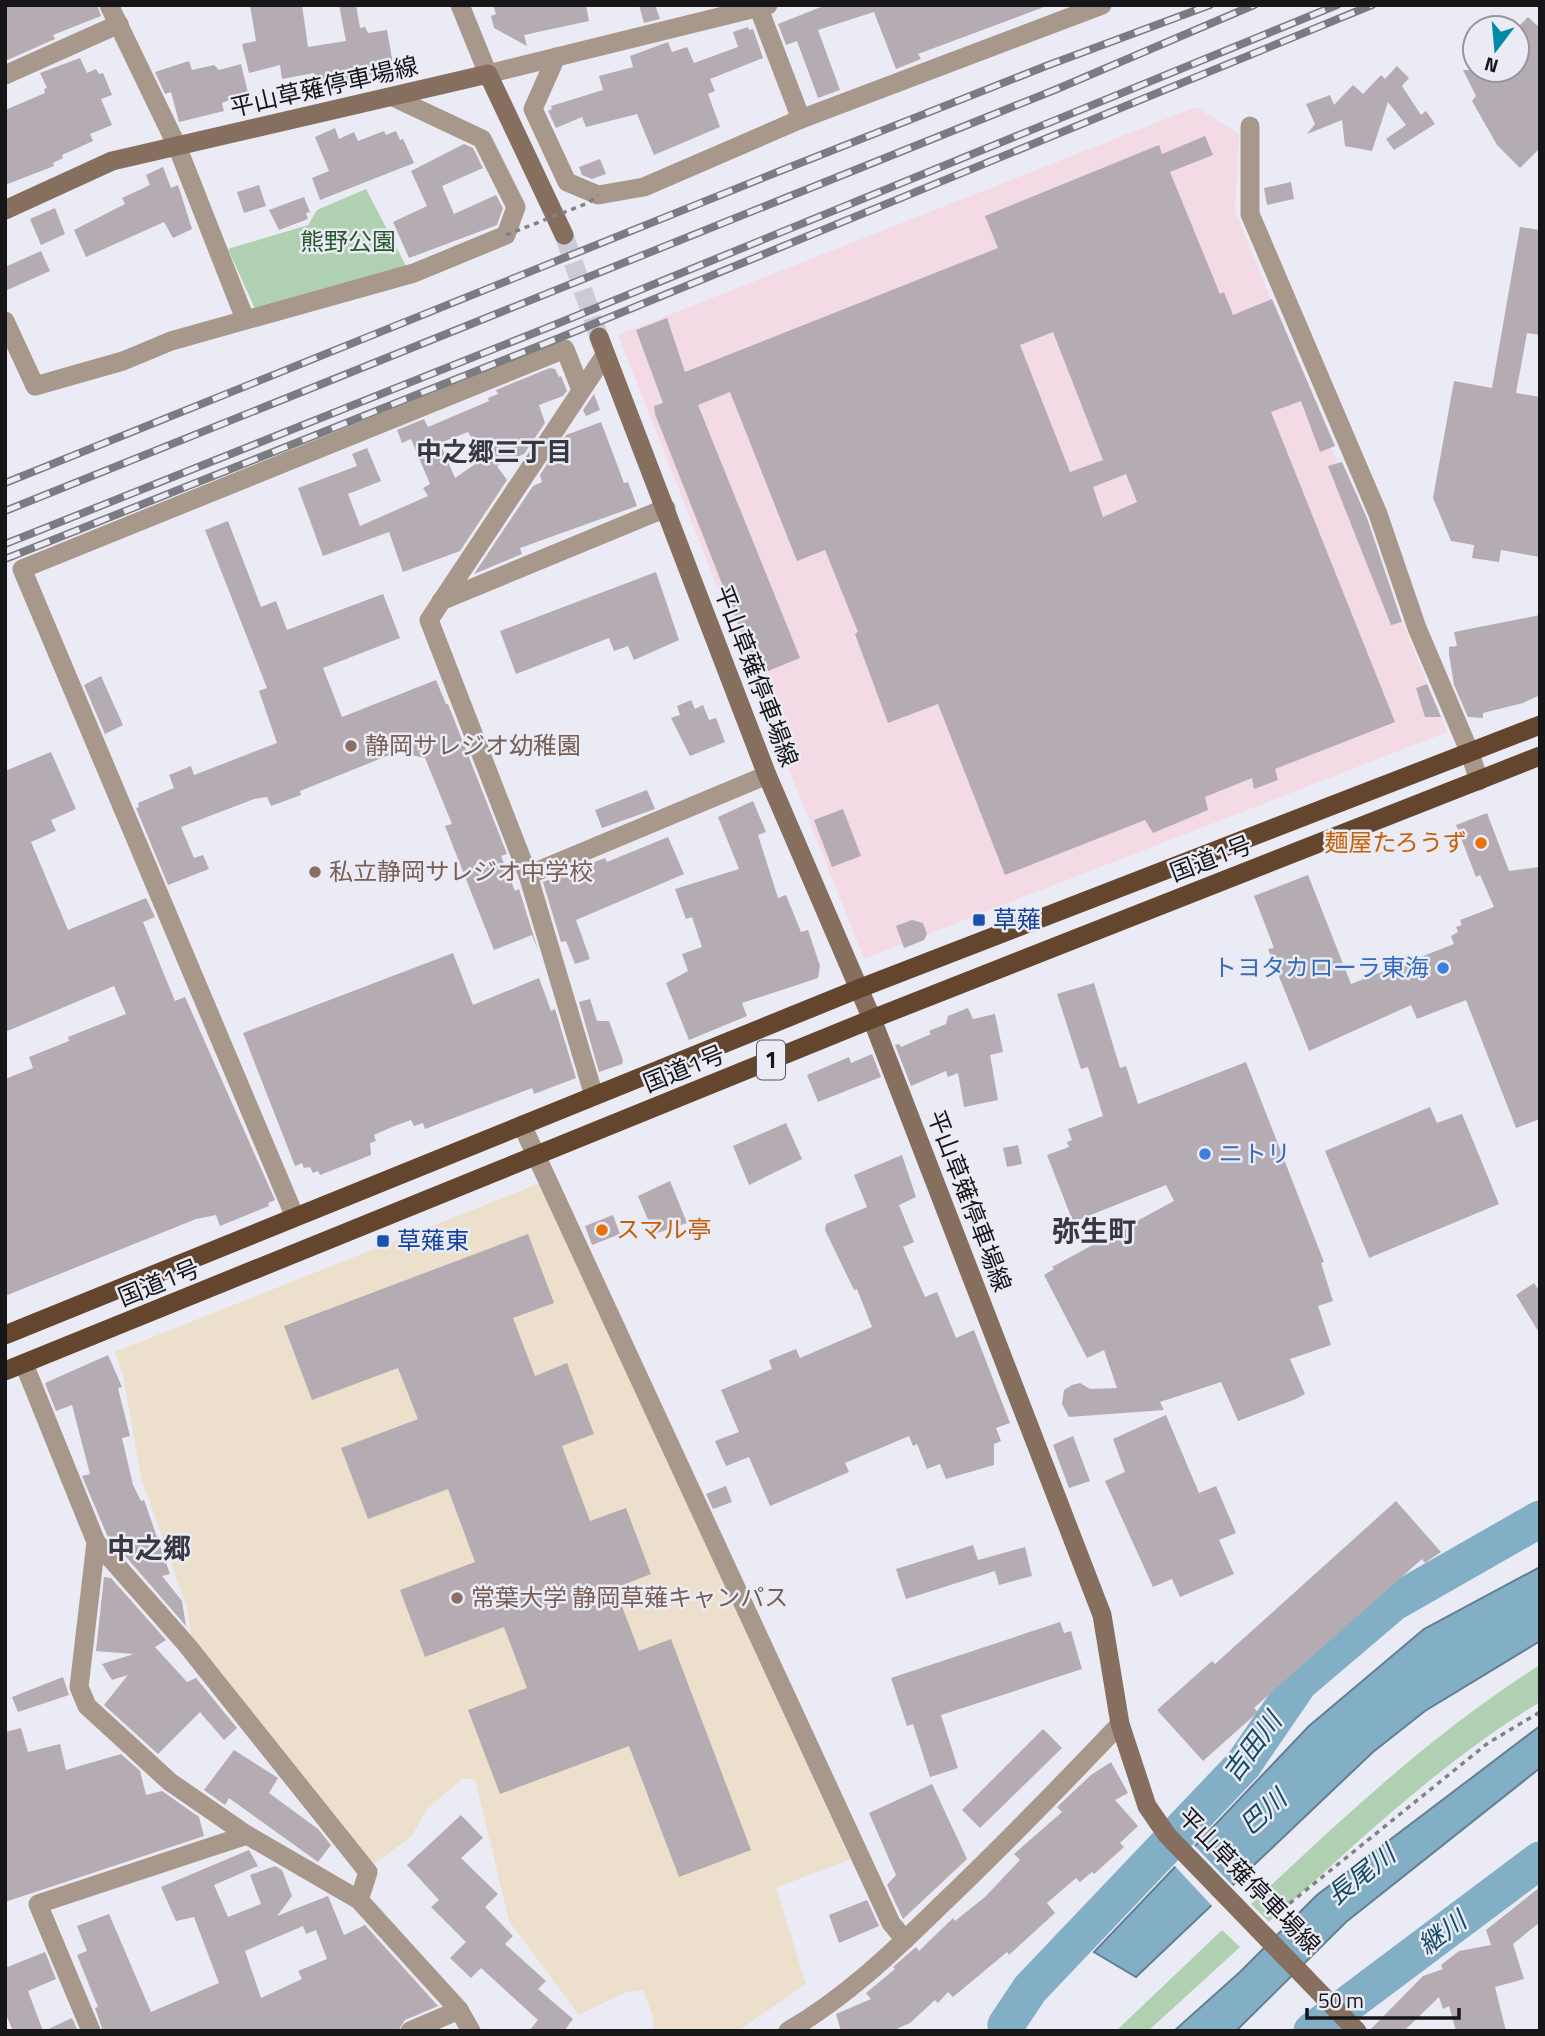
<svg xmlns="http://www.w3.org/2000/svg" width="1545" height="2036" font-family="'Titillium Web','Noto Sans JP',sans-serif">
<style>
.industrial{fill:#f3dae4}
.education{fill:#ece0cc}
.green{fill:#b0d1b1}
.water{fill:#82aec6;stroke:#628092;stroke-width:2}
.pier{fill:#eaebf4}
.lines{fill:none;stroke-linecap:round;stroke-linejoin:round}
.river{stroke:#82aec6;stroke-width:37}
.building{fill:#b4acb2;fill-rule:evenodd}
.secondary-tunnel{stroke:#cacbd3;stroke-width:19;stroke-dasharray:19 10;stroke-linecap:butt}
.path{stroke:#818288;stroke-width:3.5;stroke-dasharray:5 5;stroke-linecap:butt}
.minor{stroke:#a8978b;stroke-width:19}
.tertiary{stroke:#a8978b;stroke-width:19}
.secondary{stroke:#866f5e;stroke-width:19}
.trunk{stroke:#64462f;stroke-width:19}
.rail-casing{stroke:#7b7c81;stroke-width:8}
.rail{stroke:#eaebf4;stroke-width:5;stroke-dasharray:16;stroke-linecap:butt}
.path-bridge{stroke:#818288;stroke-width:3.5;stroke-dasharray:5 5;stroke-linecap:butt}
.education-dot{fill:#8d6e63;stroke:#eaebf4;stroke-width:2.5}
.food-dot{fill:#e8710a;stroke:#eaebf4;stroke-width:2.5}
.transit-dot{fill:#1a4fb4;stroke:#eaebf4;stroke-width:2.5}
.shop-dot{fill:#3f7fe0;stroke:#eaebf4;stroke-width:2.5}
.labels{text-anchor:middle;stroke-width:5;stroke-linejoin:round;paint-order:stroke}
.shield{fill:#eaebf4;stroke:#56565b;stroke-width:2}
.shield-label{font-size:23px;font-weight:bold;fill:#161619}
.street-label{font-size:24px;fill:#161619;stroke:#eaebf4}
.park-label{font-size:24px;fill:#28572c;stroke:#eaebf4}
.education-label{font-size:24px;fill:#785e54;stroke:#eaebf4;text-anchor:start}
.food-label{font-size:24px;fill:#c56008;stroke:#eaebf4;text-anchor:end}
.transit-label{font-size:24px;fill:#164399;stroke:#eaebf4;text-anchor:start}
.shop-label{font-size:24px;fill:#366cbe;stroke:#eaebf4;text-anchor:end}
.neighbourhood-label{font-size:26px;font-weight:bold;fill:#383940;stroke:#eaebf4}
.water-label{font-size:26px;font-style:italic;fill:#124a63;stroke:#eaebf4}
.quarter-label{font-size:28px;font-weight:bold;fill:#383940;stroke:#eaebf4}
</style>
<rect width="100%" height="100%" fill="#eaebf4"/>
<polygon class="industrial" points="1196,107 1239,134 1235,211 1447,732 864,959 618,335"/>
<polygon class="education" points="540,1183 850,1859 776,1888 806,1984 738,2031 654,2031 652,2014 643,1990 624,1993 579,2015 509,1921 475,1779 462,1779 427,1809 411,1837 372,1865 193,1647 187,1608 141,1477 123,1375 115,1352"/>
<g class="green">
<polygon points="366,189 406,266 256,311 228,249 308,225 317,210"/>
<path d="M1540,1665V1702C1439,1763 1356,1844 1269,1922L1251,1904C1343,1818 1432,1733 1540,1665Z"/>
<polygon points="1222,1930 1240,1947 1148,2031 1116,2031"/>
</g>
<g class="water">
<polygon points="1540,1567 1540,1641 1425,1711 1373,1752 1136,1977 1094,1952 1309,1726 1424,1629"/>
<polygon points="1540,1726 1540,1768 1346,1922 1236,2031 1174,2031 1240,1972 1317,1895"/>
</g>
<polygon class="pier" points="1191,1842 1235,1888 1214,1908 1172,1863"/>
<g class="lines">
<g class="river">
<polyline points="1006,2025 1030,1989 1243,1765 1299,1683 1393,1603 1540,1519"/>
<polyline points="1312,2031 1540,1860"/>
</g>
</g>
<g class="building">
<polygon points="5,5 97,5 101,16 53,35 55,39 5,61"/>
<polygon points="250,5 302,5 308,47 346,41 339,5 356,5 360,28 365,27 368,33 387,30 394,70 346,81 344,86 316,90 314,73 282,79 280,65 249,73 242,44 256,41"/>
<polygon points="493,5 586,5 589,21 524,35 527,46 494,28 491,16 496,14"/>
<polygon points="639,5 655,5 660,19 644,23"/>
<polygon points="826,5 1044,5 1044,7 918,54 921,59 896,69 874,12 818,30 840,90 818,98 797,41 786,45 778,24"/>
<polygon points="1528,17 1540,28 1540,148 1520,168 1497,145 1472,101 1476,96 1463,70 1517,70 1517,28"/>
<polygon points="748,27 749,30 753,29 763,58 710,79 715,91 708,94 720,127 654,155 637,114 586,127 582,117 556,128 548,111 552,109 551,106 603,90 599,76 633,67 630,56 668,42 672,52 687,47 694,63 738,47 733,32"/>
<polygon points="80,58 87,73 96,69 99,74 103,73 112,95 101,99 112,125 90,134 93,141 62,155 63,158 53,163 54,166 5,185 5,110 45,93 44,89 47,88 40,73"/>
<polygon points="189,61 192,70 214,65 219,70 241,64 248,93 222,103 224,111 179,122 171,92 165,94 155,72"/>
<polygon points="1397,66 1409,78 1402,86 1421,115 1426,111 1435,124 1394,150 1386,139 1406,125 1388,102 1372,151 1345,146 1342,120 1307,134 1315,124 1306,104 1330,95 1334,105 1353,85 1363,94 1381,75 1385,79"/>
<polygon points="335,128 339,139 354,132 358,141 384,131 386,135 396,131 400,140 403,139 414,163 320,200 312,178 329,171 315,137"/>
<path d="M1205,136L1213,155L1170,172L1220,294L1224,292L1233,315L1272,299L1335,446L1320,452L1301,401L1271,412L1395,722L1275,769L1278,780L1254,789L1252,778L1205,797L1208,810L1153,833L1145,820L1005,875L938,704L888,723L855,634L858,632L825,550L797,561L730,392L698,405L800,658L758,675L655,414L654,406L663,403L636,330L667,318L685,372L998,248L985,216L1159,145L1162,154ZM1053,332L1103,460L1070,472L1020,345ZM1126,474L1137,502L1103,517L1093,487Z"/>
<polygon points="464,144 473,148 483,168 442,186 454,214 496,195 503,208 497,225 409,258 393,222 427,206 411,171"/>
<polygon points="600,159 606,174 592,179 582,175 579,167"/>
<polygon points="163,167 171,188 178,185 192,229 173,238 164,222 86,257 74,230 125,204 122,198 150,185 146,175"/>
<polygon points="1291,182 1294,199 1267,205 1264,188"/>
<polygon points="259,185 266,206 244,213 237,192"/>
<polygon points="304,197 310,212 306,213 308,219 279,230 269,210"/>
<polygon points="55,208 65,234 41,245 30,219"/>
<polygon points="1520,227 1540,230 1540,335 1527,333 1516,393 1540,397 1540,557 1501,550 1499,562 1472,558 1474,545 1451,541 1433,498 1454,381 1492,388"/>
<polygon points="41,251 50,271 5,291 5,267"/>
<path d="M550,368L555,369L559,377L561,376L567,391L563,396L539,405L545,423L524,454L497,466L507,480L460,551L403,572L389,532L323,556L298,488L357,466L352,454L367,448L381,481L348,494L360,526L428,496L423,488L430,484L411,439L402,443L397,430L424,419L428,427L489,401L488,398L498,394L496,390ZM468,432L484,458L455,478L440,443Z"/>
<polygon points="594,394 600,410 586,416 583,410"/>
<polygon points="601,422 624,483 628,482 637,506 520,548 522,554 474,574 533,486 542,482 540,475 566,435"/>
<polygon points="1342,462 1367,518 1402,622 1391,625 1328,466"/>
<polygon points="228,521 261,607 276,601 287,630 383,594 400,638 323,668 342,717 436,680 446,704 448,704 507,854 501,856 515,891 519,889 538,950 532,935 494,950 445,826 452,824 425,758 397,752 300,791 301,795 271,806 267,797 254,799 181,827 194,858 203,855 209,869 168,885 136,808 139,807 138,803 174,788 169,775 191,766 194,775 277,743 259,691 267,688 205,530"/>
<polygon points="656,572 679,640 634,660 628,646 614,651 609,638 516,674 500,631"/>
<polygon points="1540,615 1540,695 1523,703 1483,713 1483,718 1468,717 1454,685 1449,654 1449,647 1457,646 1454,632"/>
<polygon points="101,676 123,725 105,734 84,685"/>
<polygon points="1427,684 1441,717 1425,717 1416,688"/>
<polygon points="691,700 695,709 703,705 709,720 716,718 725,742 690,756 671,718 680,715 677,706"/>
<polygon points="51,752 76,809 51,820 56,831 31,842 68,930 146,898 155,917 143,922 163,972 175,1001 185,997 275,1200 268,1203 269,1206 220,1226 216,1215 196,1219 5,1296 5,1079 33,1068 29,1057 69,1041 68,1037 126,1014 114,986 5,1032 5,771"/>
<polygon points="647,790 655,809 602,828 595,810"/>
<polygon points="753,801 766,832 758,835 778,898 786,895 801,932 808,930 820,966 818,978 742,1003 747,1016 689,1040 666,983 688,971 682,954 702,947 692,917 686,919 675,889 739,869 718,817"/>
<polygon points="843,809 861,856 832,867 814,820"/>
<polygon points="1487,813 1509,871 1540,867 1540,1119 1516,1128 1466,1000 1417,1019 1411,1005 1309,1051 1268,949 1274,948 1254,896 1308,875 1351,984 1454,944 1451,936 1458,932 1456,927 1462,925 1460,920 1494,907 1480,875 1476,877 1456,825"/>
<polygon points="668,837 684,874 576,920 590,959 575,964 566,941 561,942 543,882 605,858 607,862"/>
<polygon points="912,920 923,923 927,934 924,940 904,948 896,926"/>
<polygon points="453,953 473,1005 539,978 551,1011 555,1009 576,1078 534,1094 532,1088 425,1129 423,1123 414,1126 411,1120 392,1127 374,1135 376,1141 370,1143 371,1155 320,1175 318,1171 313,1173 310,1167 304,1168 302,1163 295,1166 243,1033"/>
<polygon points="1094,983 1120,1068 1126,1066 1138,1104 1246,1062 1324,1262 1321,1263 1333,1301 1318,1306 1331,1345 1290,1359 1305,1394 1296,1399 1238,1421 1221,1382 1160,1402 1164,1410 1069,1417 1062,1404 1064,1390 1072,1385 1080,1383 1090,1389 1117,1388 1104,1350 1087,1358 1044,1275 1054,1269 1052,1267 1174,1201 1166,1185 1073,1222 1047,1155 1069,1147 1067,1142 1072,1140 1068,1129 1103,1116 1088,1067 1081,1069 1057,994"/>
<polygon points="590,999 597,1021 609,1021 623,1060 622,1064 599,1072 579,1002"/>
<polygon points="968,1008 973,1019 995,1014 1003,1052 990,1055 998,1100 964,1107 958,1073 948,1077 946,1071 911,1086 895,1045 899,1044 901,1047 931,1034 929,1031 946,1024 948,1016"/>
<polygon points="872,1054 881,1077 818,1102 807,1075 849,1057 851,1063"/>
<polygon points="1430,1107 1437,1123 1462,1114 1499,1204 1369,1258 1325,1151"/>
<polygon points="786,1123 802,1159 749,1185 733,1146"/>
<polygon points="1018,1145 1022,1164 1007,1167 1003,1148"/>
<polygon points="902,1155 916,1197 899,1205 914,1242 903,1247 925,1297 937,1292 956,1338 974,1330 1010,1423 996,1428 1001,1441 994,1444 994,1465 946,1479 940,1464 927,1469 917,1444 913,1446 909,1436 845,1463 849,1472 770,1506 749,1457 726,1466 715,1441 739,1432 721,1390 772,1369 769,1360 796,1349 800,1358 872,1327 857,1289 854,1290 825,1230 826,1224 867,1207 854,1175"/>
<polygon points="670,1181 687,1223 654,1234 638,1196"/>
<polygon points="613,1215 620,1234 592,1245 585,1226"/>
<polygon points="528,1234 554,1303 513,1318 535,1376 567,1363 594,1434 562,1446 590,1521 626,1508 651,1574 615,1588 639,1651 671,1639 751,1850 679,1877 629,1746 500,1794 468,1710 527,1688 504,1627 425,1657 400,1590 475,1562 448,1489 368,1519 341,1448 418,1419 398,1368 312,1400 284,1326"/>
<polygon points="1534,1283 1540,1292 1540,1334 1516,1295"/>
<polygon points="108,1355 122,1387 118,1388 130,1436 122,1438 133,1485 141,1501 144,1500 170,1574 162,1576 182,1601 186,1626 107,1535 82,1476 90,1474 72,1405 56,1411 45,1383"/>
<polygon points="1166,1415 1199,1493 1216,1486 1236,1533 1219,1540 1234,1574 1180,1597 1172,1579 1153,1587 1105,1481 1125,1472 1113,1439"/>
<polygon points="1073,1436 1090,1481 1069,1488 1053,1445"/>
<polygon points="726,1486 732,1502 713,1509 706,1494"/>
<polygon points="1396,1501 1441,1552 1425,1563 1422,1559 1254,1708 1258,1712 1203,1761 1157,1710 1212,1661 1215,1664"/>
<polygon points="973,1545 978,1560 1025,1547 1032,1576 999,1585 995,1571 906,1599 896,1569"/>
<polygon points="104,1577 111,1578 166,1640 155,1647 187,1682 196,1678 237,1728 224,1740 200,1712 158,1754 104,1705 128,1675 112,1680 102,1664 134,1654 96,1651"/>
<polygon points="1060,1622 1064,1633 1071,1631 1082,1669 941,1715 958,1768 930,1777 913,1724 907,1726 891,1678"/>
<polygon points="63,1677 69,1695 18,1712 12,1697"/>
<polygon points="21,1728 28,1752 60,1744 66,1770 121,1754 140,1771 146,1795 162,1791 199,1817 204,1836 5,1902 5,1732"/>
<polygon points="1043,1729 1062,1748 980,1828 962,1810"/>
<polygon points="234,1750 278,1778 269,1793 318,1829 331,1845 318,1862 229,1798 225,1805 204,1790"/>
<polygon points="1111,1762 1128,1793 1115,1800 1138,1826 1120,1843 1124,1847 1094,1874 1092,1872 1080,1882 1076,1878 1047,1903 1055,1913 1009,1955 1007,1952 953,1997 948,1992 938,2003 935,2000 910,2023 892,2031 841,2031 836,2014 871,1999 866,1993 895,1969 893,1967 916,1947 919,1951 953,1918 955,1921 985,1897 1020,1860 1014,1854 1062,1812 1057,1807 1091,1775"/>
<polygon points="932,1784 967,1859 903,1919 887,1885 896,1875 869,1813"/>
<polygon points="461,1815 483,1838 461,1858 498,1894 485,1907 513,1936 505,1944 546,1981 538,1989 573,2019 564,2031 529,2031 538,2020 481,1968 471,1978 450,1958 466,1942 431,1907 439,1900 407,1865"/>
<path d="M249,1850L258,1866L214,1885L228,1917L261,1904L250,1875L275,1866L282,1870L292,1896L277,1916L328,1896L344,1935L365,1925L438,2006L405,2020L398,2031H103L95,2008L98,2007L77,1955L87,1951L77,1926L109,1914L151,2012L219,1983L194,1917L176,1921L161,1887ZM303,1926L306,1934L316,1930L327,1959L298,1971L302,1979L261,1998L245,1951Z"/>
<polygon points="1540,1887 1540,1922 1513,1944 1524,1979 1495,1987 1506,2031 1456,2031 1449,2006 1443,2009 1439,1997 1404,2031 1369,2031 1423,1976 1443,1969 1441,1965 1459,1951 1491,1945 1486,1930"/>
<polygon points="867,1900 879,1926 839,1943 829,1915"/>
<polygon points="45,1952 56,1979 28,1991 43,2031 13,2031 5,2012 5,1968"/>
<polygon points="72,2018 78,2031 44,2031"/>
</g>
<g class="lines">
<polyline class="secondary-tunnel" points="564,235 599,337"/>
<polyline class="path" points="1274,1916 1488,1743 1540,1712"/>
<g class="minor">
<polyline points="109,5 177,146 245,319"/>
<polyline points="759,9 801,119"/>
<polyline points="556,57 533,109 567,182 598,195 644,187 801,119 1102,5"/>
<polyline points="5,75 119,24"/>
<polyline points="1250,126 1250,214 1378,514 1417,628 1470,753 1479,781"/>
<polyline points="5,321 35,386 123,361 171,341 414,273 506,235 516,207 482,139 395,98"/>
<polyline points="441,601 666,508"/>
<polyline points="528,875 767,775"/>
<polyline points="594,1096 528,875 429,620 605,355"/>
<polyline points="522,1125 891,1923 905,1940"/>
<polyline points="295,1217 22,569 565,349 581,390"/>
<polyline points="24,1364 96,1542 79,1687 87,1706 170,1782 247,1835 359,1900 459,2010 471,2031"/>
<polyline points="96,1542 186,1644 368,1872 359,1900"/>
<polyline points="91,2031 38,1904 247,1835"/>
<polyline points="410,2031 459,2010"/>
<path d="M788,2031C846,1997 892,1953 940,1906C1002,1847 1061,1786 1120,1724"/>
</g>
<polyline class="tertiary" points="460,5 488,74 768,5"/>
<g class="secondary">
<polyline points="5,210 112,161 488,74 564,235"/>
<polyline points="599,337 767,775 872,1019 1102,1615 1120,1724 1147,1806 1167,1835 1357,2031"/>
</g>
<g class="trunk">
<polyline points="5,1335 858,989 1540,725"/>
<polyline points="5,1371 872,1019 1540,756"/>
</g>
<g class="rail-casing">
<g id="rail">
<polyline points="5,483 780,171 1046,66 1210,5"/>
<polyline points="5,511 1057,89 1254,5"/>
<polyline points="5,544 559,323 1337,5"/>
<polyline points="5,559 564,336 1372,5"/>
</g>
</g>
<use href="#rail" class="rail"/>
<polyline class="path-bridge" points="506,235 588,203 598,195"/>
</g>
<g class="education-dot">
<circle cx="351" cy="746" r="7"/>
<circle cx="315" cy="872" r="7"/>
<circle cx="457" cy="1598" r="7"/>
</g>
<g class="food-dot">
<circle cx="1481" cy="843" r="7"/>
<circle cx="602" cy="1230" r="7"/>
</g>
<g class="transit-dot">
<rect x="972" y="913" width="14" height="14" rx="3.5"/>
<rect x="376" y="1234" width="14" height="14" rx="3.5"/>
</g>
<g class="shop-dot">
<circle cx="1443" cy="968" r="7"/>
<circle cx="1205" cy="1154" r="7"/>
</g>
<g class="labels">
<rect class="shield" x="757" y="1040.5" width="28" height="39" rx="5"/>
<g class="shield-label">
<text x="771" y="1068">1</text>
</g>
<g class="street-label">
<text transform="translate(324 87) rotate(-13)" y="8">平山草薙停車場線</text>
<text transform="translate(756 676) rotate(69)" y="8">平山草薙停車場線</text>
<text transform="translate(1211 859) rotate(-21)" y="8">国道1号</text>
<text transform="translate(684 1069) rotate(-22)" y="8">国道1号</text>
<text transform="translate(969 1201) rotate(69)" y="8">平山草薙停車場線</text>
<text transform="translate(159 1283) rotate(-22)" y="8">国道1号</text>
<text transform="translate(1249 1881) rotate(46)" y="8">平山草薙停車場線</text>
</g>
<g class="park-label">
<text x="348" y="250">熊野公園</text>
</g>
<g class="education-label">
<text x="365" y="754">静岡サレジオ幼稚園</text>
<text x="329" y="880">私立静岡サレジオ中学校</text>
<text x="471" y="1606">常葉大学 静岡草薙キャンパス</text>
</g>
<g class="food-label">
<text x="1467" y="851">麺屋たろうず</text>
<text x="616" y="1238" text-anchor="start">スマル亭</text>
</g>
<g class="transit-label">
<text x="993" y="928">草薙</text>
<text x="397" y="1249">草薙東</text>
</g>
<g class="shop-label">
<text x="1429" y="976">トヨタカローラ東海</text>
<text x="1219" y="1162" text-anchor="start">ニトリ</text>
</g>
<g class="neighbourhood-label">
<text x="494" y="461">中之郷三丁目</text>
</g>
<g class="water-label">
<text transform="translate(1252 1747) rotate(-53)" y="9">吉田川</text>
<text transform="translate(1263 1812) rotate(-42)" y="9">巴川</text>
<text transform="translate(1361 1875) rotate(-38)" y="9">長尾川</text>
<text transform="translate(1442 1933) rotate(-37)" y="9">継川</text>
</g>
<g class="quarter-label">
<text x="1094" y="1241">弥生町</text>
<text x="149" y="1558">中之郷</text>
</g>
</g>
<rect width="1545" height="2036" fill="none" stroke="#161619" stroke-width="14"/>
<g transform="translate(1496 49) rotate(196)"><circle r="33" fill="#eaebf4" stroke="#95969c" stroke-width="2"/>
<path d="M0-5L12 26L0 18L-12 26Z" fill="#0089a9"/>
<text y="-10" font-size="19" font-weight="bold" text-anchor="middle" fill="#161619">N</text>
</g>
<path d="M1307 2008v10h152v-10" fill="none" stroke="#161619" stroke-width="3.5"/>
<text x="1318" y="2008" font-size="21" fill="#161619" stroke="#eaebf4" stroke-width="5" paint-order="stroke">50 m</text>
</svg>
